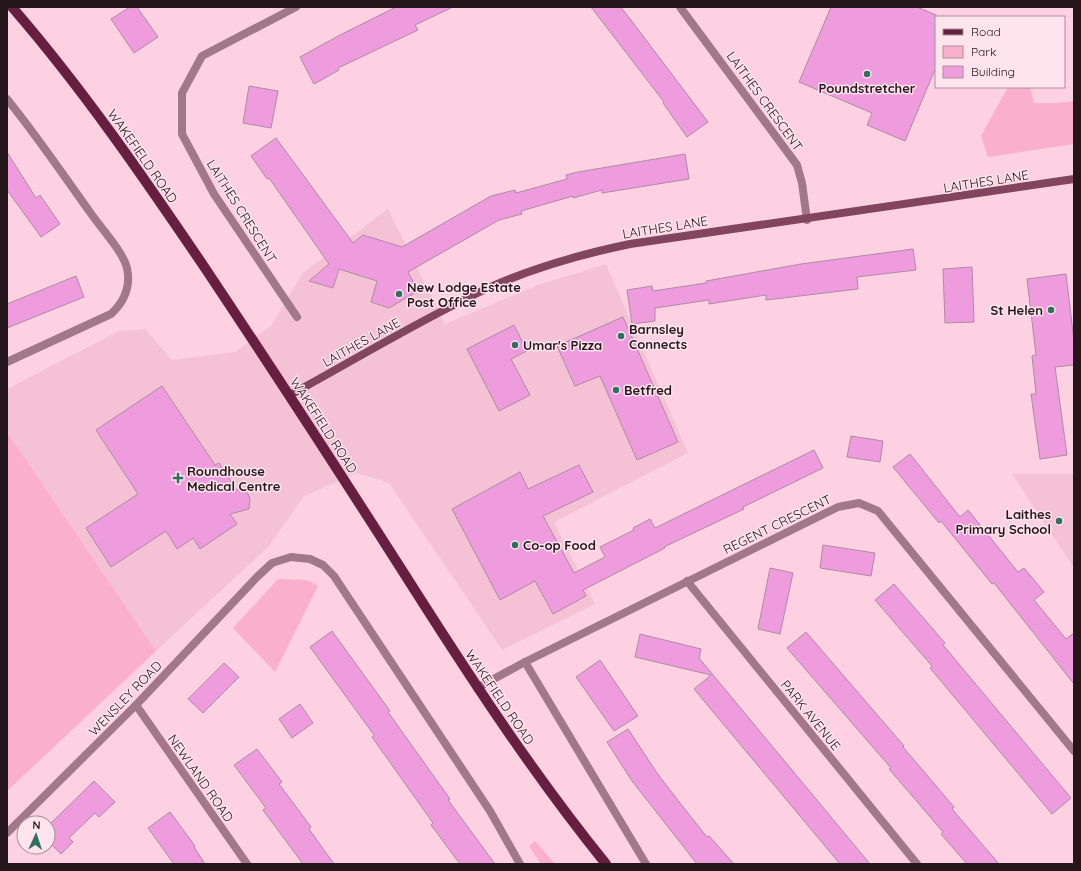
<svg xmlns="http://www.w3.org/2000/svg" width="1081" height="871" font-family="Quicksand,sans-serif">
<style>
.built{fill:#f5c2d5}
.green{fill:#faafcc}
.building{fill:#ef9cde;stroke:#ac8ba4}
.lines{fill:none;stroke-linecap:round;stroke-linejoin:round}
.street{stroke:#a27787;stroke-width:8}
.secondary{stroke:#81455e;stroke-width:8}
.primary{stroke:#671f41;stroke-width:10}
.poi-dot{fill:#2f7060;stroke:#ffe4ed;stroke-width:1.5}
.labels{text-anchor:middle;stroke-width:3;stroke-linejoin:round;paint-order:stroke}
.poi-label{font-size:13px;font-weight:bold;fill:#25161c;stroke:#ffe4ed;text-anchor:start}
.street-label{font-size:13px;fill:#25161c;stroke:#ffe4ed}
</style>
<rect width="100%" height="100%" fill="#fdd1e1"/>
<g class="built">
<polygon points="388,209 445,324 538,285 606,264 688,453 554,522 595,604 502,650 389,483 357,473 304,496 268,547 156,651 7,432 7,389 119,331 145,329 172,360 235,352 271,326 303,273"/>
<polygon points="1012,474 1074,474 1074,568"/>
</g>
<g class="green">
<polygon points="1008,87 1030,87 1034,103 1056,103 1074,101 1074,144 988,157 981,136"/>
<polygon points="7,432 156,651 7,791"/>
<polygon points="278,579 307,580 318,586 275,672 233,628"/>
<polygon points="535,841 555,864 541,864 529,846"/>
</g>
<g class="building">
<polygon points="130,7 137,7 158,37 134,53 111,19"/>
<polygon points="396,7 453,7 415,25 418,30 338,68 339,70 314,84 300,57 340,35"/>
<polygon points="591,7 621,7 708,122 687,137 663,103 664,102"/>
<polygon points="831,7 917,7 936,15 936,67 905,141 867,125 872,113 799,82"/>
<polygon points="249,86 278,91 271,128 243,123"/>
<polygon points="276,138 353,243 363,235 402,247 491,196 515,190 516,193 567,179 566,175 578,172 685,154 689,179 602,193 602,190 573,198 573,196 521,211 522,214 499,220 408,272 418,291 389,308 371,302 377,281 339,269 333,288 309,281 329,264 269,178 267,179 251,156"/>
<polygon points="7,152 36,198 40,195 60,224 41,237 7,190"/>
<polygon points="913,249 916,270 857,277 858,289 766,300 766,295 709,304 709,300 655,308 655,321 632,324 627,290 652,286 653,291 706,283 706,281 801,264"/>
<polygon points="972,267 974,322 945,323 943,269"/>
<polygon points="1066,274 1074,341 1074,365 1055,367 1067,455 1040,459 1031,394 1036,394 1032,356 1036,355 1027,279"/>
<polygon points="76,276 84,297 7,328 7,304"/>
<polygon points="623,317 678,442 637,460 600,376 575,386 557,346"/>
<polygon points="514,325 527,351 511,359 530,395 499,411 467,349"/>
<polygon points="162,386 215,465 219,463 237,490 243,491 248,494 250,499 249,509 230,514 237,524 200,549 193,538 177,549 166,531 111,567 86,528 138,494 96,430"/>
<polygon points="851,436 883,441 880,462 847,457"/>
<polygon points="814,450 823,468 743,507 744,509 664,547 665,548 583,590 586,596 553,614 535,581 500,600 452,509 520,472 528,489 579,465 593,492 543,516 574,573 605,557 600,547 634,530 633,528 650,519 655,528"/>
<polygon points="910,454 960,517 968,510 1018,572 1024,568 1044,592 1034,600 1066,639 1074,633 1074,684 994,583 992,584 941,521 939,523 893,467"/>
<polygon points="823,545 875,553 871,576 820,568"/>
<polygon points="770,568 793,573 780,634 758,629"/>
<polygon points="894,584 945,643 943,645 1071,798 1052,814 930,668 932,666 875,600"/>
<polygon points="332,631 390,711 388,712 450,799 448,800 495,864 460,864 431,825 433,823 372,737 374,735 310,647"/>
<polygon points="806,632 904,746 903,747 954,807 952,809 999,864 967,864 941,834 943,832 889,769 891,768 787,648"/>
<polygon points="640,634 701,649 699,658 870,864 840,864 694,689 711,675 635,657"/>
<polygon points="600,660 638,716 614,731 576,677"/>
<polygon points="224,663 239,677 203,713 188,699"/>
<polygon points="300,704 313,723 292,738 279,719"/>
<polygon points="628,729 657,773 680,803 707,837 709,836 734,864 697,864 654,809 632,781 607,742"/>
<polygon points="257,749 282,782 279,784 311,827 309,829 334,864 303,864 263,810 266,808 234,765"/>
<polygon points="94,781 115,802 99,817 95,813 69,838 73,842 61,854 48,841 48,826"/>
<polygon points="170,812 195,846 194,847 205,864 174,864 148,828"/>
</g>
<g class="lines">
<g class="street">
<polyline points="296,7 202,56 182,93 182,134 214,194 297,317"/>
<polyline points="680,7 797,165 802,183 807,220"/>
<path d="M7,99C37,136 64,176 92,215C102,229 123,252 127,268C131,287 124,302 111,314L7,362"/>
<polyline points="687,581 917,864"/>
<polyline points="525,662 646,864"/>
<polyline points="477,688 525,662 838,507 859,503 878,511 1074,751"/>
<polyline points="136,705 247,864"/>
<polyline points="7,833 136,705 257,577 272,563 291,557 310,559 323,565 334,576 490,811 520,864"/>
</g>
<path class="secondary" d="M290,395C356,359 420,320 488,288C533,268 582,254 630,244L1074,179"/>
<path class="primary" d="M12,7C83,89 144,178 205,268C271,367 336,467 400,567C464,668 530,770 606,864"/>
</g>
<g class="poi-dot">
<circle cx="867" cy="74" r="4"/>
<circle cx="399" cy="294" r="4"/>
<circle cx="1051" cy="310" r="4"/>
<circle cx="621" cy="336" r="4"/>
<circle cx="515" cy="345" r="4"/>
<circle cx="616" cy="390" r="4"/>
<path d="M176 472h4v4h4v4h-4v4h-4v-4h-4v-4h4z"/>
<circle cx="1059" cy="521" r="4"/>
<circle cx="515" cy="545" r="4"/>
</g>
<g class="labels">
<g class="poi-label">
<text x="867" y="93" text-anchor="middle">Poundstretcher</text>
<text x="407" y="292">New Lodge Estate<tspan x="407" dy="15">Post Office</tspan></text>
<text x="1043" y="315" text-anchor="end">St Helen</text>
<text x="629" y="334">Barnsley<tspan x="629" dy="15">Connects</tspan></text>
<text x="523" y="350">Umar's Pizza</text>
<text x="624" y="395">Betfred</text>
<text x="187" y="476">Roundhouse<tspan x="187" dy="15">Medical Centre</tspan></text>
<text x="1051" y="519" text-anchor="end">Laithes<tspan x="1051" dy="15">Primary School</tspan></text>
<text x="523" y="550">Co-op Food</text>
</g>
<g class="street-label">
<text transform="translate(765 101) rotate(54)" y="5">LAITHES CRESCENT</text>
<text transform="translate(143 156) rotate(55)" y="5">WAKEFIELD ROAD</text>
<text transform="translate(986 181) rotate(-9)" y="5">LAITHES LANE</text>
<text transform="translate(242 211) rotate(58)" y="5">LAITHES CRESCENT</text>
<text transform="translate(665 227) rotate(-9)" y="5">LAITHES LANE</text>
<text transform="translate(361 342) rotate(-29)" y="5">LAITHES LANE</text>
<text transform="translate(324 425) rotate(57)" y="5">WAKEFIELD ROAD</text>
<text transform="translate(777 524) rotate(-26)" y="5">REGENT CRESCENT</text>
<text transform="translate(500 697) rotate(56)" y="5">WAKEFIELD ROAD</text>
<text transform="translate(125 698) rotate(-46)" y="5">WENSLEY ROAD</text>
<text transform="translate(811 715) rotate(51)" y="5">PARK AVENUE</text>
<text transform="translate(201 778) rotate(55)" y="5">NEWLAND ROAD</text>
</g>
</g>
<rect width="1081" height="871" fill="none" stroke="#25161c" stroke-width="16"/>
<rect x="935" y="16" width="130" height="72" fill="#ffe4ed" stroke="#a89299"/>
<rect x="943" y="29" width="20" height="6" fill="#671f41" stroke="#a89299"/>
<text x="971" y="36" font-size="12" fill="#25161c">Road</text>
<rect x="943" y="46" width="20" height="12" fill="#faafcc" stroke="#a89299"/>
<text x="971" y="56" font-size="12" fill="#25161c">Park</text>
<rect x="943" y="66" width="20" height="12" fill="#ef9cde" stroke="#a89299"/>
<text x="971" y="76" font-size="12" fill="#25161c">Building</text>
<g transform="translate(36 835) rotate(3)"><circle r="19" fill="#ffe4ed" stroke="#a89299"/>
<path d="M0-3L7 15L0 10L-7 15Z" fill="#2f7060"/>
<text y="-6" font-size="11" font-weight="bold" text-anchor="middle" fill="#25161c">N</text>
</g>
</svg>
